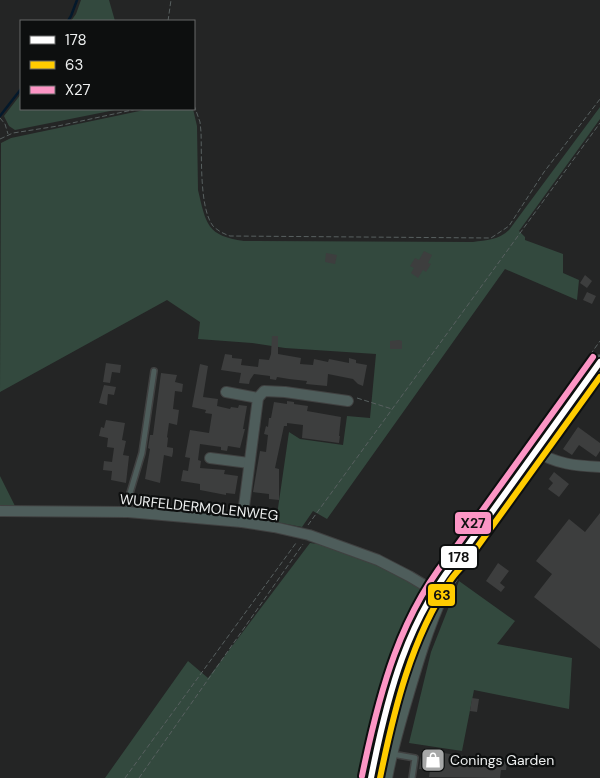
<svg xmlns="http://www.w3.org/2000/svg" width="600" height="778" font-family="'DM Sans',sans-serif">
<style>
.green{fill:#33493e}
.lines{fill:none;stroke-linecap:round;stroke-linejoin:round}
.stream{stroke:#04192b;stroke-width:2.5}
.building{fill:#3d3e3e}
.service-casing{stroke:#404141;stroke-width:8}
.minor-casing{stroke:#404141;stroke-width:12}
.secondary-casing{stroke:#404141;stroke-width:16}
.path{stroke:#586060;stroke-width:1;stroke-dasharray:5 2.5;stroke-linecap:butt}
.service{stroke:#4e5d5b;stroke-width:5}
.minor{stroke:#4e5d5b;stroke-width:10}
.secondary{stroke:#4e605c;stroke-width:14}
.bus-1-casing{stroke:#0d0f0f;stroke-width:10}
.bus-2-casing{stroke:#0d0f0f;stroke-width:10}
.bus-3-casing{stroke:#0d0f0f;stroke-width:10}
.bus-1{stroke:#fff;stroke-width:6}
.bus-2{stroke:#fc0;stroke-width:6}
.bus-3{stroke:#fc95c5;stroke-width:6}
.labels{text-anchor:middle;stroke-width:4.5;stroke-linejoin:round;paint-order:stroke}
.street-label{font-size:14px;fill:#edefef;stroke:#0d0f0f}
.poi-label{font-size:14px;fill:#edefef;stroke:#0d0f0f;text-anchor:start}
.line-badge{stroke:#0d0f0f;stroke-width:2}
.pale-badge-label{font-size:14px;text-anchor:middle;font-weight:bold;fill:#111}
</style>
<rect width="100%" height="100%" fill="#242525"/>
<g class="green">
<polygon points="81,0 109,0 115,21 71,21 76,14"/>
<polygon points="21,94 21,109 120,109 15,130 9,126 4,116"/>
<path d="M600,107V119L519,231L525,237V240L563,254V273L579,280L577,300L505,269L327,519L313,511L302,527L276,522L289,432L300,439L343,445L347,416L370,418L376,354L285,348L252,343L198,339L200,322L167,300L0,392L1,143L11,138L149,109H193L197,126L198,190C206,224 207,236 244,241L473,242C486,240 499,240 509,230Z"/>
<polygon points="0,476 15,506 0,506"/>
<path d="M310,543C317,544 326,545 333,547C353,554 413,577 423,593L402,633L386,675L360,778H105L188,661L208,678Z"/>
<polygon points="459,581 515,621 497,644 572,658 569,709 474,690 462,751 409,743 431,652"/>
</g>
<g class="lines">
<g class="stream">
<polyline points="68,21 71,16 77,0"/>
<polyline points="0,116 21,89"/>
</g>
</g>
<g class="building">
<polygon points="424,251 432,255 428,263 431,264 426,272 423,270 418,278 411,273 414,268 410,266 415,258 419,260"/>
<polygon points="326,253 337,255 335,264 325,262"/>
<polygon points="585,275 592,281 587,288 580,283"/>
<polygon points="587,292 596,296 592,304 583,300"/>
<polygon points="272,336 278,336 278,354 301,358 300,364 313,365 314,359 328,362 329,359 349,363 349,358 356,360 356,363 367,365 363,386 358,384 353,379 328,374 327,386 306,384 307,381 289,379 277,377 276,380 270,379 270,376 254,374 250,380 249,384 239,383 241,373 221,370 225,354 232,355 232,358 242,359 241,365 258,367 259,359 269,360 271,354"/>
<polygon points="399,340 402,341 402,349 390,349 390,341"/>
<polygon points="106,363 121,365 120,373 112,372 110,383 103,382"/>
<polygon points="200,364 208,366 203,397 218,399 217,406 230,409 231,407 238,408 239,405 247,406 243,429 245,429 240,448 228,446 227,451 221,450 221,447 200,444 198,460 201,461 200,468 225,470 224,474 238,476 235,494 226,493 226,495 200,490 200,484 181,481 183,470 188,471 190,458 185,457 190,430 209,433 212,414 205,413 206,410 192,407"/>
<polygon points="161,373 177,375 175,382 183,384 182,392 175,391 173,409 179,410 177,425 169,423 167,437 168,438 167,447 173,448 173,452 172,457 164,455 160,483 145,479 150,449 148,448 150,435 153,435"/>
<polygon points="104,385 116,387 114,395 108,394 107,405 99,403"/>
<polygon points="287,401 294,402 294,404 308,406 307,411 341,417 339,436 340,436 339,443 302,438 303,425 287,423 287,426 284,426 275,468 279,469 279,500 269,499 269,494 253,492 260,451 266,452 268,435 264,434 266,426 268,427 269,418 271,418 274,402 287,404"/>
<polygon points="106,420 125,423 122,440 126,441 123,455 129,456 126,483 111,480 112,471 103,470 104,461 112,462 114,448 107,447 108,438 99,436 101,427 104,428"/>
<polygon points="578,427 600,443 600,451 596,457 579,445 572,455 563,449"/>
<polygon points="554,472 569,484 559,497 548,489 553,483 549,479"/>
<polygon points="600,513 600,649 534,597 552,574 536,561 569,519 585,532"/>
<polygon points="498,563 509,571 500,583 505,587 501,592 486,581"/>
<polygon points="472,698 479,699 477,712 470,711"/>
<polygon points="422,750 507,762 506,770 501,770 500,778 429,777 430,770 419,769"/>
<polygon points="520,757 535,759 533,768 518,765"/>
</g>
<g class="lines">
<g class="service-casing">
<g id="service">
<polyline points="128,512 130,493 142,453 154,371"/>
<polyline points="392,754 415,758 412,778"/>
</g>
</g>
<g class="minor-casing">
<g id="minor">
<polyline points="226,392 258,398"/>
<path d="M536,451C555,464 577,466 600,467"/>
<polyline points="210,458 249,463"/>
<polyline points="0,511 128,512 242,522 274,527 309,535 378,560 409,576 439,594"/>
<polyline points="242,522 258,398 264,391 285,392 348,401"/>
</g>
</g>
<g class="secondary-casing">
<g id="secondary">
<path d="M371,778C384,708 411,603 463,552L600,362"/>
<path d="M385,778C390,750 398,723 406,696C416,662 426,628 441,595"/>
</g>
</g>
<g class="path">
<polyline points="168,21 171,0"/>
<path d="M194,105L200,122L201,132C202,155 199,208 213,226C218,231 224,234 230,236L491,238L509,226L544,172L600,99"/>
<polyline points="0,118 5,124 8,134"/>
<polyline points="0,139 13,133 58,126 137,109"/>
<polyline points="357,398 392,409"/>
<polyline points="481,507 600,341"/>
<polyline points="308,525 600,123"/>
<polyline points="451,590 462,572"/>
<polyline points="125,778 296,543"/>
<polyline points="139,778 303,544"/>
</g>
<use href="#service" class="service"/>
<use href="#minor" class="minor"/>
<use href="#secondary" class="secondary"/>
<g class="bus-1-casing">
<path id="bus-1" d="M371,778C387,696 407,617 463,552L600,362"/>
</g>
<g class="bus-2-casing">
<path id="bus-2" d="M380,778C394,710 411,639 450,581C456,572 464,565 470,557L600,377"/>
</g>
<g class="bus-3-casing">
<path id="bus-3" d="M362,776C379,693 400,612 456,547L593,357"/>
</g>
<use href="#bus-1" class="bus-1"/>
<use href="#bus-2" class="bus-2"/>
<use href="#bus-3" class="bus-3"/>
</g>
<defs>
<g id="shop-square" transform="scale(1.25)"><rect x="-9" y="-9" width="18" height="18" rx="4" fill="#a7a8a8" stroke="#0d0f0f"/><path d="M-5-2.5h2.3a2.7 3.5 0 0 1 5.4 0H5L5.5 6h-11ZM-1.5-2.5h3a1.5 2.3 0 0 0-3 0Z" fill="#fff"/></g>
</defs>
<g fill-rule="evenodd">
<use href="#shop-square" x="433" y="760"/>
</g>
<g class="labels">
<g class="street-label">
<text transform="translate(199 507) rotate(6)" y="5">WURFELDERMOLENWEG</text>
</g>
<g class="poi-label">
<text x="450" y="765">Conings Garden</text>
</g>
</g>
<g class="line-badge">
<rect x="454" y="511" width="38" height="24" rx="5" fill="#fc95c5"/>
<rect x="440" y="545" width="38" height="24" rx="5" fill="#fff"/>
<rect x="427" y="583" width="29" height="24" rx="5" fill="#fc0"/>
</g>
<g class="pale-badge-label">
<text x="473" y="528">X27</text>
<text x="459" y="562">178</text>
<text x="442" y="600">63</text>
</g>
<rect x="20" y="20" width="175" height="90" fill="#0d0f0f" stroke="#676969"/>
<rect x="30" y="36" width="25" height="8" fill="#ffffff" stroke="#676969"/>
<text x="65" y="45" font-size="15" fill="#edefef">178</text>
<rect x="30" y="61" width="25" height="8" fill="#ffcc00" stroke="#676969"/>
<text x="65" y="70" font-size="15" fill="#edefef">63</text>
<rect x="30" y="86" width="25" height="8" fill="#fc95c5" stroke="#676969"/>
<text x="65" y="95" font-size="15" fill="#edefef">X27</text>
</svg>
